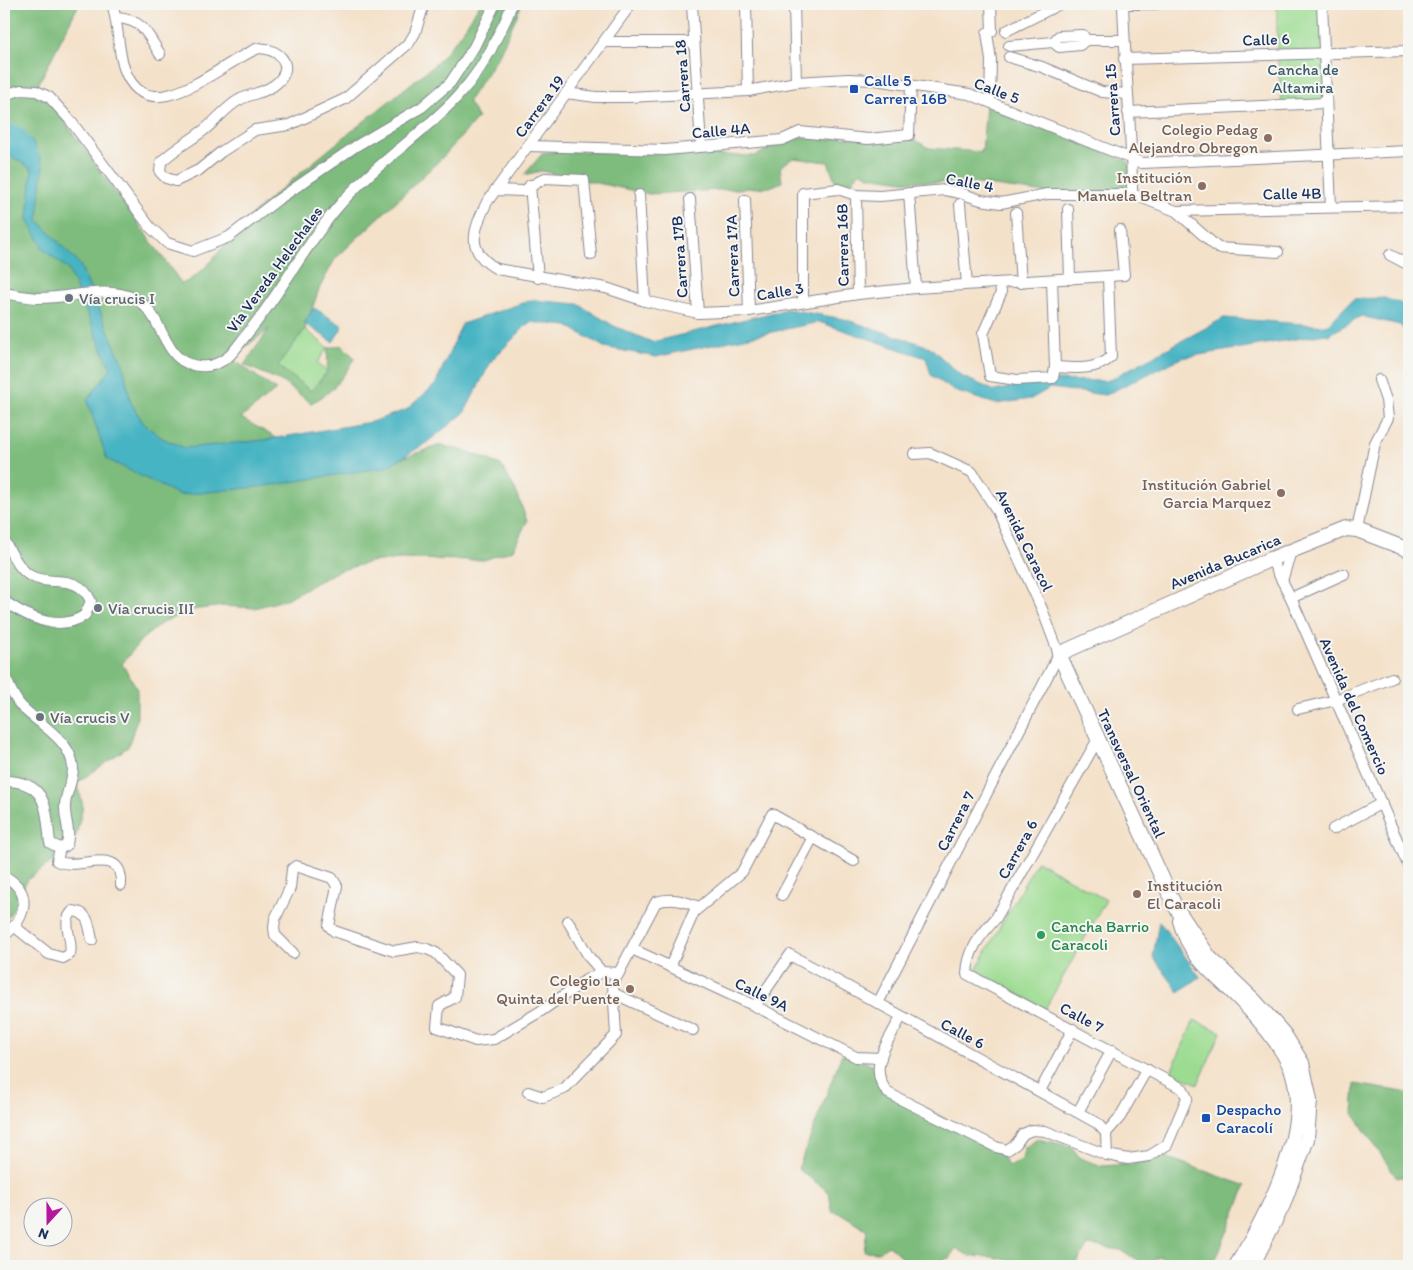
<svg xmlns="http://www.w3.org/2000/svg" width="1413" height="1270" font-family="Itim,sans-serif">
<style>
.green{fill:#9cdc91;stroke:#5c8678}
.forest{fill:#7dbc7b;stroke:#4c766c}
.water{fill:#47b4c3;stroke:#317290}
.lines{fill:none;stroke-linecap:round;stroke-linejoin:round}
.river{stroke:#47b4c3;stroke-width:16}
.minor-casing{stroke:#888894;stroke-width:12}
.major-casing{stroke:#888894;stroke-width:16}
.minor{stroke:#fff;stroke-width:10}
.major{stroke:#fff;stroke-width:14}
.transit-dot{fill:#1a4fb4;stroke:#f6f6f2;stroke-width:2}
.education-dot{fill:#8d6e63;stroke:#f6f6f2;stroke-width:2}
.worship-dot{fill:#6b7280;stroke:#f6f6f2;stroke-width:2}
.leisure-dot{fill:#2e9e5b;stroke:#f6f6f2;stroke-width:2}
.labels{text-anchor:middle;stroke-width:4;stroke-linejoin:round;paint-order:stroke}
.street-label{font-size:16px;fill:#1b2f5e;stroke:#f6f6f2}
.park-label{font-size:16px;fill:#3b5a6b;stroke:#f6f6f2}
.transit-label{font-size:16px;fill:#164399;stroke:#f6f6f2;text-anchor:start}
.education-label{font-size:16px;fill:#785e54;stroke:#f6f6f2;text-anchor:end}
.worship-label{font-size:16px;fill:#5b616d;stroke:#f6f6f2;text-anchor:start}
.leisure-label{font-size:16px;fill:#27864d;stroke:#f6f6f2;text-anchor:start}
</style>
<rect width="100%" height="100%" fill="#f6f6f2"/>
<filter id="ink" filterUnits="userSpaceOnUse"><feTurbulence type="fractalNoise" baseFrequency=".02" numOctaves="2"/><feDisplacementMap in="SourceGraphic" scale="10" xChannelSelector="R" yChannelSelector="G"/><feConvolveMatrix kernelMatrix="1 2 1 2 8 2 1 2 1" color-interpolation-filters="sRGB"/></filter>
<filter id="wash" filterUnits="userSpaceOnUse"><feTurbulence type="fractalNoise" baseFrequency=".0096" numOctaves="4" result="noise"/><feDisplacementMap in="SourceGraphic" scale="20" xChannelSelector="R" yChannelSelector="G"/><feGaussianBlur stdDeviation="1.12" result="paint"/><feColorMatrix in="noise" values="0 0 0 0 0 0 0 0 0 0 0 0 0 0 0 0 0 1.4 0 .05"/><feComposite in="paint" operator="in"/></filter>
<g filter="url(#wash)">
<rect width="100%" height="100%" fill="#f4e1c9"/>
<g class="green">
<polygon points="1277,4 1322,4 1326,103 1282,105 1277,54"/>
<polygon points="305,329 328,348 317,363 327,372 311,391 277,367"/>
<polygon points="1037,861 1106,900 1045,1009 976,970"/>
<polygon points="1194,1020 1221,1032 1198,1084 1171,1072"/>
</g>
<g class="forest">
<path d="M4,4H79L38,85L182,284C212,270 226,238 249,217C310,163 375,113 438,62L462,32L480,4H522L499,55L468,101L478,118L443,157L335,259L319,289L305,329L278,366L311,391L327,372L328,348L342,345L355,358C342,378 333,393 311,403L281,381L244,365L269,329L231,358L276,390L241,418L298,450L384,464L441,445L469,452L501,465L516,491L527,521L513,550L484,560L400,559L370,562L338,571L284,600L254,608L223,606L191,610L163,622L141,640L122,664L137,688V719L128,747L77,783L83,806L76,836L62,844L54,860L27,880L15,907L4,922Z"/>
<polygon points="986,105 1129,162 1131,193 1047,193 979,184 903,181 869,176 860,171 852,182 836,183 828,162 793,158 780,167 782,182 770,187 649,194 541,171 524,175 543,153 562,151 755,156 792,137 911,138 929,148 982,152"/>
<polygon points="842,1054 877,1066 880,1083 996,1147 1008,1166 1022,1160 1024,1149 1037,1139 1071,1146 1080,1158 1102,1166 1132,1164 1163,1156 1246,1186 1213,1266 1168,1266 1160,1256 1145,1265 1121,1250 1088,1245 1075,1266 1019,1266 1016,1262 994,1257 969,1256 956,1248 949,1258 920,1266 905,1266 904,1259 888,1245 878,1252 864,1251 867,1230 842,1214 832,1211 829,1192 798,1169"/>
<polygon points="1355,1084 1409,1093 1409,1177 1396,1177 1353,1113"/>
</g>
<g class="water">
<polygon points="4,137 32,140 43,165 38,220 80,265 123,365 131,403 144,424 162,438 185,448 265,440 371,422 406,410 435,385 462,324 531,300 578,304 614,326 652,342 787,309 844,319 930,347 961,376 995,391 1042,380 1107,381 1224,318 1327,326 1353,299 1384,298 1409,306 1409,336 1400,325 1361,316 1328,335 1326,334 1181,358 1105,395 1050,388 1031,399 996,404 954,391 931,375 926,358 819,322 656,357 604,347 568,326 530,322 492,360 464,413 425,444 386,467 266,486 179,495 107,459 87,400 111,369 68,269 44,250 28,219 32,169 4,152"/>
<polygon points="314,308 343,326 333,342 304,323"/>
<polygon points="1159,921 1200,977 1179,992 1153,957"/>
</g>
<g class="lines">
<polyline class="river" points="4,131 17,134 31,156"/>
</g>
</g>
<g filter="url(#ink)">
<g class="lines">
<g class="minor-casing">
<g id="minor">
<path d="M112,4C119,25 117,47 124,68C148,136 222,61 259,48C279,49 295,65 278,82C267,93 251,93 239,100C226,107 216,121 204,130C190,141 174,149 161,162L160,172L166,178L176,181L199,170L221,152L255,130L289,125L345,99L409,43L415,33L424,4"/>
<path d="M631,4L487,202C473,231 465,251 497,269L606,288L645,301L698,313L749,311L858,294L916,288L1124,275L1120,230"/>
<polyline points="692,4 701,146"/>
<polyline points="746,4 748,91"/>
<polyline points="794,4 796,82"/>
<path d="M1123,4C1125,67 1132,131 1132,194"/>
<polyline points="1124,4 1157,4"/>
<polyline points="1322,4 1331,207"/>
<path d="M117,18C144,20 147,34 160,54"/>
<polyline points="1006,31 1060,4"/>
<polyline points="604,42 694,42"/>
<polyline points="1053,42 1059,36 1083,35 1086,40"/>
<polyline points="1009,46 1053,42 1059,47 1080,45 1086,40 1124,40"/>
<polyline points="1009,57 1042,67 1102,92 1127,94"/>
<polyline points="1124,59 1409,51"/>
<polyline points="566,93 596,97 628,97 748,91 796,82 848,79 875,80 969,94 1142,163 1409,151"/>
<polyline points="4,95 21,90 36,91 49,97 70,120 150,227 167,243 193,251 229,237 276,201 356,146 422,107 450,83 474,47 495,4"/>
<polyline points="990,102 991,60 987,33 992,31 991,4"/>
<polyline points="1128,112 1326,103"/>
<polyline points="529,146 665,150 782,140 800,132 868,139 909,135 911,85"/>
<polyline points="530,185 538,278"/>
<polyline points="495,190 523,191 545,178 584,180 591,255"/>
<polyline points="909,193 916,288"/>
<polyline points="639,195 645,301"/>
<polyline points="856,195 858,294"/>
<polyline points="690,199 698,313"/>
<polyline points="745,200 749,311"/>
<polyline points="960,204 967,284"/>
<polyline points="1068,209 1070,279"/>
<polyline points="1176,211 1409,206"/>
<polyline points="1016,213 1021,283"/>
<polyline points="1390,255 1409,265"/>
<polyline points="1000,285 1001,293 983,334 990,376 1017,380 1053,378 1055,367 1052,280"/>
<path d="M4,293C16,295 29,298 41,298C71,298 107,285 135,299C168,316 160,370 207,366C213,366 223,361 228,357C235,351 241,341 247,334C280,294 304,247 337,208C390,145 464,115 498,35C503,26 510,14 511,4"/>
<polyline points="803,302 803,193 838,189 856,195 880,196 945,190 960,193 981,200 1001,203 1047,194 1132,194 1176,211 1218,248 1278,252"/>
<path d="M1055,367C1073,368 1097,371 1111,357L1108,277"/>
<polyline points="1357,530 1375,443 1388,418 1386,400 1379,380"/>
<path d="M4,541C11,552 18,568 29,575C50,588 77,571 91,601L85,615C59,633 27,617 4,601"/>
<polyline points="1271,559 1291,598 1409,867"/>
<polyline points="1282,581 1291,551"/>
<polyline points="1291,598 1344,574"/>
<path d="M4,674C9,685 13,698 22,707C39,724 72,741 73,768C73,781 66,792 65,805C64,820 72,832 66,846L60,848L50,843C46,809 48,781 4,781"/>
<polyline points="1298,709 1336,700 1392,678"/>
<polyline points="1333,829 1382,803"/>
<path d="M60,848L57,861C79,872 123,843 121,885"/>
<path d="M4,876C34,892 26,918 4,936"/>
<polyline points="782,895 813,837"/>
<polyline points="568,921 589,957 602,972"/>
<path d="M15,927L49,954L63,958L70,954C74,939 60,923 73,911C89,912 89,926 92,940"/>
<polyline points="632,949 755,1006 856,1057 881,1058"/>
<polyline points="293,953 275,935 274,928 275,919 290,888 292,869 296,866 332,878 337,886 329,926 334,931 394,951 418,947 427,949 436,953 457,975 455,997 439,1006 437,1027 476,1041 494,1039 541,1011 586,980 602,972 619,973"/>
<polyline points="670,967 694,912 742,872 772,814 854,861"/>
<polyline points="613,993 693,1030"/>
<polyline points="878,1003 1059,654 1042,609 996,509 972,472 930,453 914,454"/>
<polyline points="755,1006 790,955 1097,1123 1106,1133 1107,1155"/>
<path d="M901,1017C888,1043 866,1067 888,1093L996,1147L1007,1150L1016,1144L1023,1134L1032,1130L1045,1131L1107,1155L1128,1159L1149,1156L1167,1145L1187,1098L1183,1089L967,974C968,949 980,936 996,918L1098,739"/>
<polyline points="1040,1091 1073,1029"/>
<path d="M528,1092L543,1097L564,1089L616,1035L613,984L656,902C672,897 684,901 699,907"/>
<polyline points="1078,1112 1112,1050"/>
<polyline points="1106,1133 1120,1117 1147,1069"/>
</g>
</g>
<g class="major-casing">
<g id="major">
<path d="M1180,921C1191,962 1220,977 1246,1006C1263,1024 1283,1048 1292,1071C1312,1130 1266,1217 1236,1266"/>
<polyline points="1252,1266 1283,1205 1307,1139 1310,1100 1302,1063 1284,1034 1255,1001 1209,957 1175,906 1059,654 1271,559 1346,529 1357,530 1409,550"/>
</g>
</g>
<use href="#minor" class="minor"/>
<use href="#major" class="major"/>
</g>
</g>
<g class="transit-dot">
<rect x="849" y="84" width="10" height="10" rx="2.5"/>
<rect x="1201" y="1113" width="10" height="10" rx="2.5"/>
</g>
<g class="education-dot">
<circle cx="1268" cy="138" r="5"/>
<circle cx="1202" cy="186" r="5"/>
<circle cx="1281" cy="493" r="5"/>
<circle cx="1137" cy="894" r="5"/>
<circle cx="630" cy="989" r="5"/>
</g>
<g class="worship-dot">
<circle cx="69" cy="298" r="5"/>
<circle cx="98" cy="608" r="5"/>
<circle cx="40" cy="717" r="5"/>
</g>
<circle class="leisure-dot" cx="1041" cy="935" r="5"/>
<g class="labels">
<g class="street-label">
<text transform="translate(1266 39) rotate(-2)" y="6">Calle 6</text>
<text transform="translate(682 76) rotate(-94)" y="6">Carrera 18</text>
<text transform="translate(997 90) rotate(21)" y="6">Calle 5</text>
<text transform="translate(1112 100) rotate(-94)" y="6">Carrera 15</text>
<text transform="translate(539 106) rotate(-54)" y="6">Carrera 19</text>
<text transform="translate(721 130) rotate(-5)" y="6">Calle 4A</text>
<text transform="translate(970 182) rotate(11)" y="6">Calle 4</text>
<text transform="translate(1292 193) rotate(-1)" y="6">Calle 4B</text>
<text transform="translate(842 245) rotate(-91)" y="6">Carrera 16B</text>
<text transform="translate(732 256) rotate(-92)" y="6">Carrera 17A</text>
<text transform="translate(679 257) rotate(-94)" y="6">Carrera 17B</text>
<text transform="translate(274 269) rotate(-54)" y="6">Vía Vereda Helechales</text>
<text transform="translate(780 291) rotate(-9)" y="6">Calle 3</text>
<text transform="translate(1025 540) rotate(64)" y="6">Avenida Caracol</text>
<text transform="translate(1225 561) rotate(-23)" y="6">Avenida Bucarica</text>
<text transform="translate(1355 706) rotate(66)" y="6">Avenida del Comercio</text>
<text transform="translate(1132 773) rotate(65)" y="6">Transversal Oriental</text>
<text transform="translate(955 821) rotate(-63)" y="6">Carrera 7</text>
<text transform="translate(1017 849) rotate(-61)" y="6">Carrera 6</text>
<text transform="translate(762 994) rotate(26)" y="6">Calle 9A</text>
<text transform="translate(1082 1017) rotate(28)" y="6">Calle 7</text>
<text transform="translate(963 1033) rotate(28)" y="6">Calle 6</text>
</g>
<g class="park-label">
<text x="1303" y="75">Cancha de<tspan x="1303" dy="18">Altamira</tspan></text>
</g>
<g class="transit-label">
<text x="864" y="86">Calle 5<tspan x="864" dy="18">Carrera 16B</tspan></text>
<text x="1216" y="1115">Despacho<tspan x="1216" dy="18">Caracolí</tspan></text>
</g>
<g class="education-label">
<text x="1258" y="135">Colegio Pedag<tspan x="1258" dy="18">Alejandro Obregon</tspan></text>
<text x="1192" y="183">Institución<tspan x="1192" dy="18">Manuela Beltran</tspan></text>
<text x="1271" y="490">Institución Gabriel<tspan x="1271" dy="18">Garcia Marquez</tspan></text>
<text x="1147" y="891" text-anchor="start">Institución<tspan x="1147" dy="18">El Caracoli</tspan></text>
<text x="620" y="986">Colegio La<tspan x="620" dy="18">Quinta del Puente</tspan></text>
</g>
<g class="worship-label">
<text x="79" y="304">Vía crucis I</text>
<text x="108" y="614">Vía crucis III</text>
<text x="50" y="723">Vía crucis V</text>
</g>
<g class="leisure-label">
<text x="1051" y="932">Cancha Barrio<tspan x="1051" dy="18">Caracoli</tspan></text>
</g>
</g>
<rect width="1413" height="1270" fill="none" stroke="#f6f6f2" stroke-width="20"/>
<g transform="translate(48 1222) rotate(201)"><circle r="24" fill="#f6f6f2" stroke="#9ea6b7"/>
<path d="M0-4L9 19L0 12L-9 19Z" fill="#b5179e"/>
<text y="-8" font-size="14" font-weight="bold" text-anchor="middle" fill="#1b2f5e">N</text>
</g>
</svg>
